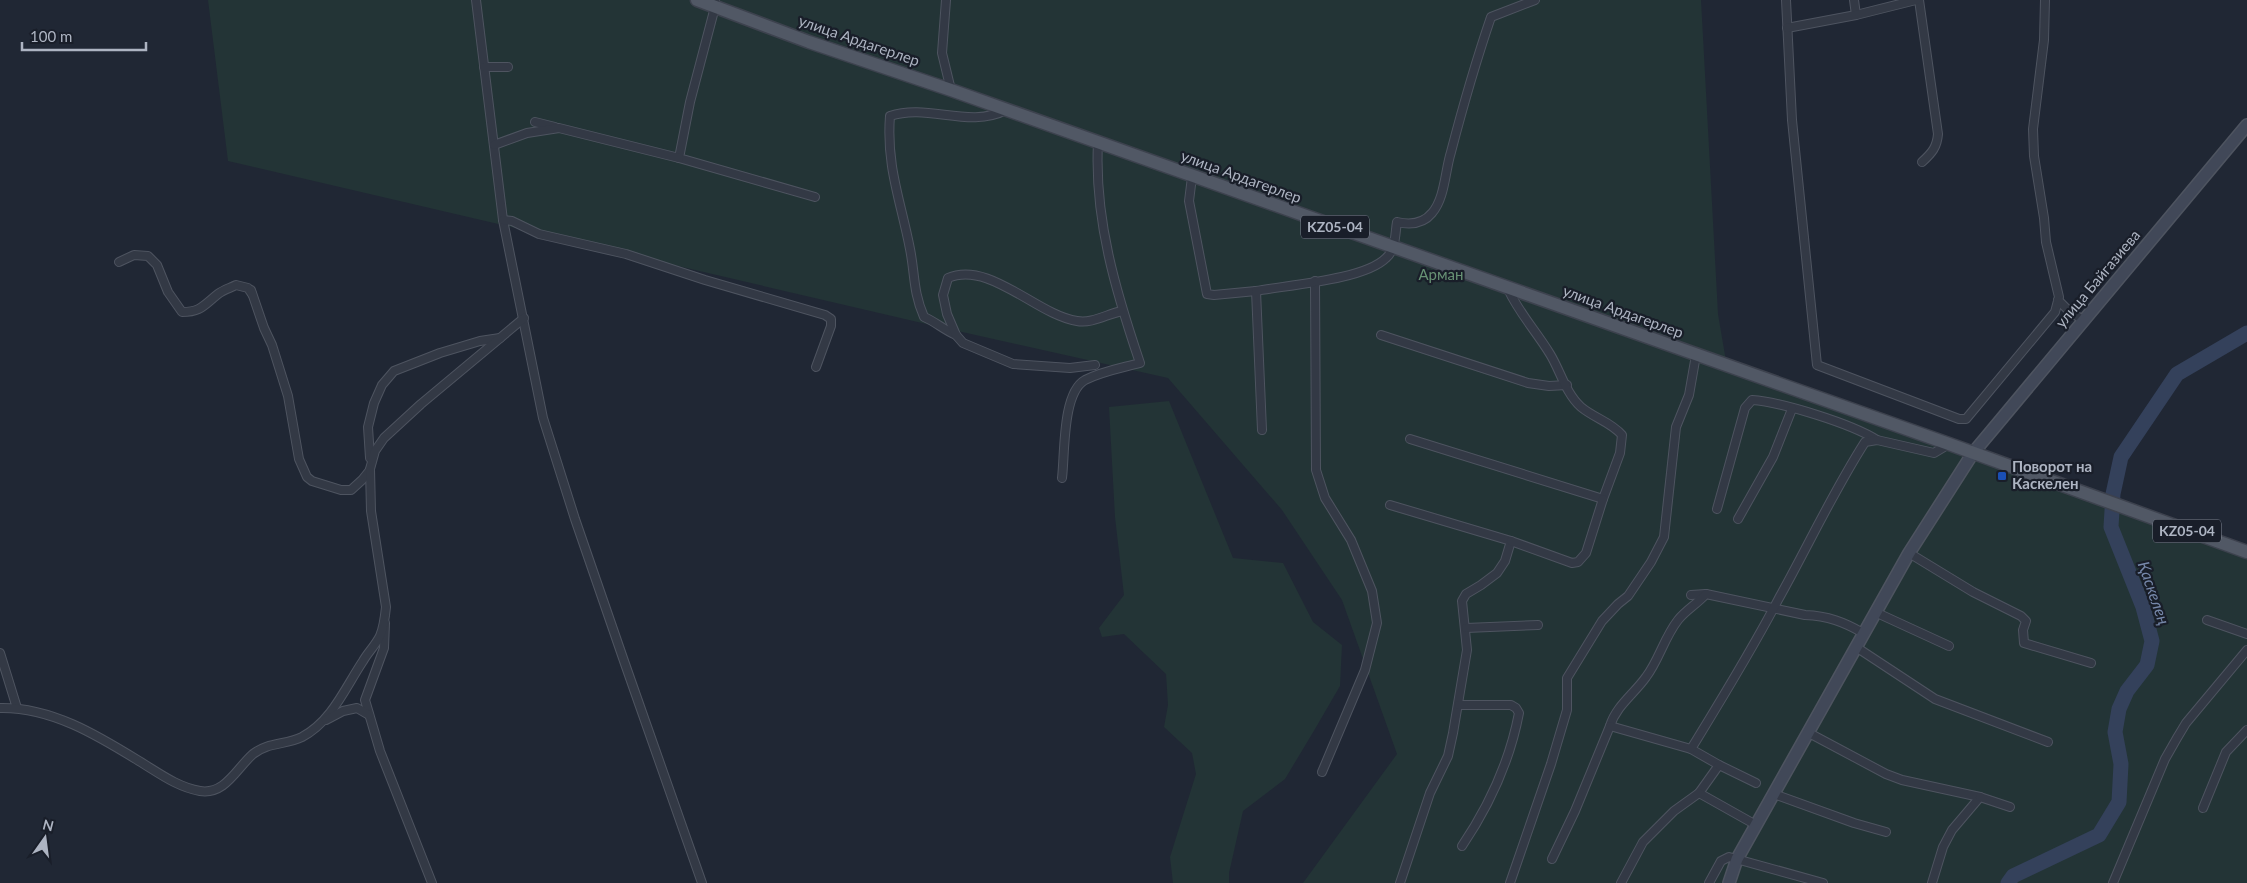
<svg xmlns="http://www.w3.org/2000/svg" width="2247" height="883" font-family="Lato,sans-serif">
<style>
.green{fill:#233436}
.lines{fill:none;stroke-linecap:round;stroke-linejoin:round}
.river{stroke:#34415b;stroke-width:15}
.street-casing{stroke:#4e5460;stroke-width:10}
.secondary-casing{stroke:#4e5460;stroke-width:14}
.primary-casing{stroke:#3d424e;stroke-width:15}
.street{stroke:#333945;stroke-width:8}
.secondary{stroke:#414858;stroke-width:11}
.primary{stroke:#515865;stroke-width:12}
.transit-dot{fill:#1a4fb4;stroke:#191e29;stroke-width:2}
.labels{text-anchor:middle;stroke-width:4.5;stroke-linejoin:round;paint-order:stroke}
.shield{fill:#191e29;stroke:#818794;stroke-width:1}
.shield-label{font-size:14px;font-weight:bold;fill:#adb4c2}
.street-label{font-size:15px;fill:#adb4c2;stroke:#191e29}
.park-label{font-size:15px;fill:#679174;stroke:#191e29}
.poi-label{font-size:15px;font-weight:bold;fill:#adb4c2;stroke:#191e29;text-anchor:start}
.water-label{font-size:16px;font-style:italic;fill:#7688aa;stroke:#191e29}
</style>
<rect width="100%" height="100%" fill="#202734"/>
<g class="green">
<polygon points="208,0 1701,0 1718,314 1727,367 2247,552 2247,883 1303,883 1397,754 1342,600 1282,510 1168,378 922,323 228,161"/>
<polygon points="1169,401 1233,558 1283,563 1313,622 1342,645 1340,686 1315,729 1285,779 1243,811 1229,873 1229,883 1173,883 1170,857 1196,774 1192,753 1164,727 1168,705 1166,674 1124,634 1102,637 1099,628 1124,595 1115,517 1109,407"/>
</g>
<g class="lines">
<polyline class="river" points="2008,883 2013,876 2099,835 2119,802 2121,764 2115,732 2119,709 2127,691 2147,665 2152,641 2143,607 2111,527 2113,494 2121,457 2177,374 2247,333"/>
<g class="street-casing">
<g id="street">
<polyline points="476,0 503,220 543,418 575,519 624,661 702,883"/>
<polyline points="715,0 715,7 690,102 679,158 815,197"/>
<polyline points="946,0 942,53 951,90"/>
<polyline points="1786,0 1792,120 1817,365 1959,419 1966,419 2055,312 2059,297 2046,242 2044,218 2034,156 2033,129 2044,40 2045,0"/>
<polyline points="1854,0 1856,15"/>
<path d="M1919,0L1938,134C1937,147 1932,153 1922,162"/>
<polyline points="1787,28 1856,15 1916,0"/>
<polyline points="484,67 508,67"/>
<polyline points="535,122 555,127"/>
<polyline points="494,145 527,133 559,128 679,158"/>
<polyline points="1192,177 1189,201 1207,294 1214,295 1256,291"/>
<polyline points="503,220 512,221 539,234 626,254 705,280 825,315 831,319 831,326 816,367"/>
<path d="M119,262L134,255L148,256L157,265L168,292L182,312C201,312 204,305 218,294C223,290 230,288 236,285L248,288L252,294"/>
<polyline points="1315,281 1316,470 1325,498 1351,540 1372,591 1377,623 1365,670 1322,772"/>
<polyline points="251,290 264,328 272,345 288,396 299,459 307,477 312,481 341,490 351,490 362,480 370,470"/>
<polyline points="2058,300 2069,311 2083,320"/>
<path d="M956,335C944,330 936,322 924,317C913,292 915,274 910,249C901,202 886,166 890,116C928,103 969,129 1006,110"/>
<polyline points="1381,335 1528,383 1549,386 1567,385"/>
<path d="M1095,365L1070,368L1013,364L963,343L956,335L947,314L943,295L948,278C989,260 1037,315 1077,321C1092,324 1107,314 1122,311"/>
<path d="M1262,430L1256,291C1288,285 1364,280 1386,258C1396,250 1395,233 1397,222C1410,225 1423,224 1432,213C1445,198 1445,171 1451,152C1463,106 1476,61 1491,17L1535,0"/>
<path d="M1410,439L1603,499L1620,453L1622,435C1611,422 1594,418 1581,407C1566,394 1560,370 1550,354C1536,331 1519,313 1508,289"/>
<polyline points="370,458 368,427 374,403 382,385 394,371 440,353 480,341 500,338"/>
<path d="M1062,478C1065,454 1062,393 1085,380C1103,371 1122,368 1140,363C1116,292 1094,219 1098,143"/>
<polyline points="1390,505 1511,541 1505,561 1497,573 1481,585 1466,594 1462,601 1467,650 1453,733 1448,756 1430,793 1400,883"/>
<path d="M1717,509L1745,408L1752,400C1782,402 1852,424 1877,440"/>
<polyline points="1738,519 1773,457 1792,409"/>
<polyline points="1511,541 1572,563 1578,562 1586,553 1603,499"/>
<polyline points="1909,553 1973,592 2021,616 2026,621 2023,630 2024,643 2091,663"/>
<polyline points="1691,595 1706,594"/>
<polyline points="1875,612 1949,646"/>
<polyline points="2207,620 2247,634"/>
<polyline points="385,623 384,648 365,700 380,751 432,883"/>
<polyline points="1466,628 1538,625"/>
<polyline points="1856,647 1935,699 2048,742"/>
<polyline points="0,653 17,708"/>
<path d="M1459,705H1511L1516,708L1519,713C1510,760 1489,806 1462,846"/>
<path d="M0,708C51,707 97,735 139,761C159,773 177,787 200,791C225,795 236,769 253,754C268,742 286,745 302,737C332,721 345,688 363,661C368,652 375,646 380,636C384,627 385,617 386,607L371,511L370,469L375,451L384,438L421,404L524,318"/>
<polyline points="326,720 343,711 357,708 369,715"/>
<path d="M1610,726C1616,706 1634,694 1646,677C1659,660 1664,638 1678,620C1686,610 1697,604 1706,594L1805,615C1828,616 1844,622 1863,633"/>
<polyline points="1809,733 1886,774 1902,780 1980,797 1952,830 1943,847 1932,883"/>
<polyline points="1691,749 1719,765 1699,793"/>
<polyline points="1719,765 1756,783"/>
<polyline points="1774,794 1854,823 1886,832"/>
<polyline points="1980,797 2010,807"/>
<polyline points="2203,808 2226,752 2247,730"/>
<path d="M1552,859L1575,811L1610,726L1691,749C1721,700 1752,650 1779,598C1808,546 1833,492 1865,442L1877,440L1934,453L1949,444"/>
<polyline points="1510,883 1551,764 1567,710 1567,678 1602,621 1618,604 1628,596 1651,562 1664,537 1676,427 1689,395 1696,355"/>
<polyline points="1621,883 1643,842 1674,811 1699,793 1756,825"/>
<polyline points="1709,883 1721,861 1729,857 1823,883"/>
<polyline points="2113,883 2165,759 2177,738 2186,723 2247,650"/>
</g>
</g>
<g class="secondary-casing">
<polyline id="secondary" points="1729,883 1737,859 1909,553 1973,453 2247,125"/>
</g>
<g class="primary-casing">
<polyline id="primary" points="697,0 809,42 951,90 1949,444 2247,552"/>
</g>
<use href="#street" class="street"/>
<use href="#secondary" class="secondary"/>
<use href="#primary" class="primary"/>
</g>
<rect class="transit-dot" x="1997" y="471" width="10" height="10" rx="2.5"/>
<g class="labels">
<g class="shield">
<rect x="1301" y="215.5" width="68" height="23" rx="4"/>
<rect x="2153" y="519.5" width="68" height="23" rx="4"/>
</g>
<g class="shield-label">
<text x="1335" y="232">KZ05-04</text>
<text x="2187" y="536">KZ05-04</text>
</g>
<g class="street-label">
<text transform="translate(859 41) rotate(19)" y="5">улица Ардагерлер</text>
<text transform="translate(1241 177) rotate(20)" y="5">улица Ардагерлер</text>
<text transform="translate(2098 279) rotate(-50)" y="5">улица Байгазиева</text>
<text transform="translate(1623 312) rotate(20)" y="5">улица Ардагерлер</text>
</g>
<g class="park-label">
<text x="1441" y="280">Арман</text>
</g>
<g class="poi-label">
<text x="2012" y="472">Поворот на<tspan x="2012" dy="17">Каскелен</tspan></text>
</g>
<g class="water-label">
<text transform="translate(2154 593) rotate(71)" y="6">Қаскелең</text>
</g>
</g>
<g transform="translate(45 838) rotate(14)" stroke="#191e29" stroke-width="4" paint-order="stroke">
<path d="M0-4L9 19L0 12L-9 19Z" fill="#adb4c2"/>
<text y="-8" font-size="14" font-weight="bold" text-anchor="middle" fill="#adb4c2">N</text>
</g>
<path d="M22 42v8h124v-8" fill="none" stroke="#adb4c2" stroke-width="2.5"/>
<text x="30" y="42" font-size="15" fill="#adb4c2" stroke="#191e29" stroke-width="4" paint-order="stroke">100 m</text>
</svg>
